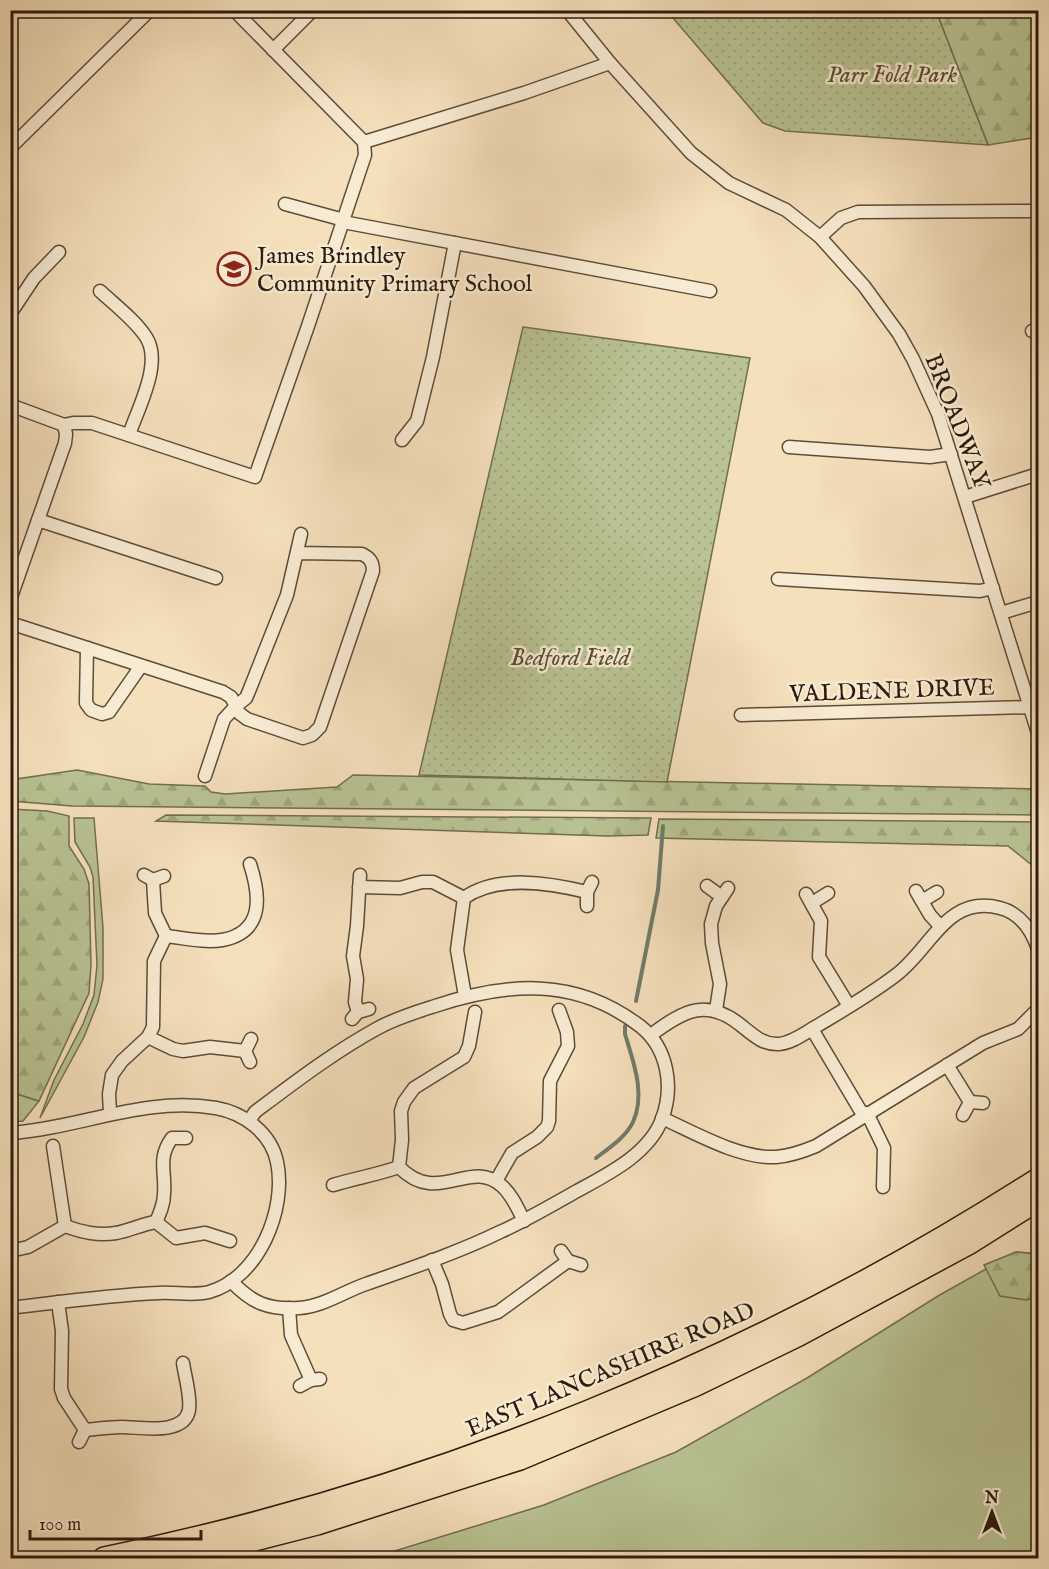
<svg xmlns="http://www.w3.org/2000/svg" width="1049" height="1569" font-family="'IM FELL English',serif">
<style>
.grass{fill:#b9c393;stroke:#726e50;stroke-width:1.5}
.forest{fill:url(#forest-firs);stroke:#726e50;stroke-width:1.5}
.park{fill:url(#park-dots);stroke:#726e50;stroke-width:1.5}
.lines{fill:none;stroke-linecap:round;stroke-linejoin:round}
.stream{stroke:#707c6b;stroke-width:4}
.street-casing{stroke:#5e4c38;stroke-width:15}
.highway-casing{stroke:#2c1a0c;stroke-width:24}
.street{stroke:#f8ebd3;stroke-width:12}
.highway{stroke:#f5e0bc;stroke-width:21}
.labels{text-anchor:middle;stroke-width:5;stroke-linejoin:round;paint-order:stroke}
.park-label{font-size:24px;font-style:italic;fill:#564d34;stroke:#f8ebd3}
.poi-label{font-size:24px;fill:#2c1a0c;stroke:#f8ebd3;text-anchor:start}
.street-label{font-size:24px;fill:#2c1a0c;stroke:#f8ebd3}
</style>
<defs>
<pattern id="forest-firs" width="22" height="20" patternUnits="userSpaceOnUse" patternTransform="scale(1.5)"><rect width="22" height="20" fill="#b9c393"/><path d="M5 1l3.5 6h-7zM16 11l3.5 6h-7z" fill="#9fa77e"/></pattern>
<pattern id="park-dots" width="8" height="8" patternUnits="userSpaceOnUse" patternTransform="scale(1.5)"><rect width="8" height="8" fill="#b9c393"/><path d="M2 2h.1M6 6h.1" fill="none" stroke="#9fa77e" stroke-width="1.8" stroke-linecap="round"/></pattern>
</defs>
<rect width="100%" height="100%" fill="#f5e0bc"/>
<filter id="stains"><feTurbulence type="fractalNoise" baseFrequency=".00333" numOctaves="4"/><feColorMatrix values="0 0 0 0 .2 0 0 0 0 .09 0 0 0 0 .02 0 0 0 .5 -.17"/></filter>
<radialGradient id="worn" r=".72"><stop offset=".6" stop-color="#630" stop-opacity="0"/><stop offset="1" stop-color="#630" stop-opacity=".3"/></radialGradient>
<g class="grass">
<polygon points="74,818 94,818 103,928 103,979 98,1002 84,1037 40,1118 54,1080 83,1024 94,995 97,965 93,877 90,867 75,842"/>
<polygon points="11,1092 39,1101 23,1121 11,1122"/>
<polygon points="1016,1252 1038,1254 1038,1558 372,1558 544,1505 676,1452 807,1378 938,1296"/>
</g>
<g class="forest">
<polygon points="936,11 1038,11 1038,137 988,145"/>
<polygon points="77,770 149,784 205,786 211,792 225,794 337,787 353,775 1038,789 1038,815 72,806 11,801 10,780"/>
<polygon points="10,809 47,811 69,816 69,846 84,869 89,884 91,965 89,993 39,1101 11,1092"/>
<polygon points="166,815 651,818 648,835 608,836 156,821"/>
<polygon points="659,819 1038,822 1038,870 1008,846 656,838"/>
<polygon points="1016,1252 1038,1254 1038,1296 1027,1300 1000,1296 984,1265"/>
</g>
<g class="park">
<polygon points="667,11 936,11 988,145 785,131 763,123"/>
<polygon points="523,327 750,358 667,782 419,775"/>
</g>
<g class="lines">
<g class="stream">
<polyline points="636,1001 658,890 663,826"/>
<path d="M596,1158C609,1148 626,1137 633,1122C646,1094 633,1061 625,1034V1026"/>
</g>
<g class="street-casing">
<g id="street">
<polyline points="234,10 364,142"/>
<polyline points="567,10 610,63 691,153 729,183 786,210 820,237 864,286 899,334 913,359 938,414 1038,733"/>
<polyline points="273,50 313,10"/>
<polyline points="10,148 150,10"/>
<polyline points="285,204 344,220"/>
<polyline points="343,222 710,291"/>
<polyline points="820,237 841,218 858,212 1038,211"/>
<path d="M100,291C115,305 135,320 146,337C163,363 138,408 129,435"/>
<polyline points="10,314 34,278 59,252"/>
<polyline points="1032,331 1038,331"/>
<polyline points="10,405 64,425 73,423 92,423 255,477 308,326 365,155 364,142 524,93 610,63"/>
<polyline points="402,440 417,421 433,357 455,243"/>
<polyline points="789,447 930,457 951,454"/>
<polyline points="965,497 1038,474"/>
<polyline points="38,520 216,578"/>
<path d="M297,553L362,554C370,558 373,562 373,571L320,727L312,735L303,738L247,719L239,713L236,706L246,698L249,691L287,595L301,534"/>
<polyline points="778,579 980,591 993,588"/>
<polyline points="10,600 65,443 66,434 64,425"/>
<polyline points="1001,613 1038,602"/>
<polyline points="10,623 223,692 231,697 236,706 224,719 205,776"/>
<polyline points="87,648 86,703 91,710 102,714 109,712 141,666"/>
<polyline points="741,715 1031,707"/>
<polyline points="144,875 153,880 164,876"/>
<polyline points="153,880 155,913 166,936"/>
<polyline points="707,886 722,897"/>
<polyline points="359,887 400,888 422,882 433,882 464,898"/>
<polyline points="916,891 930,915 940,926"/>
<polyline points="806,894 821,921 819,957 849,1006"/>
<polyline points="922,901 937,892"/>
<polyline points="812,903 828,893"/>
<polyline points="587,906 587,892 592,882"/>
<path d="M465,996L457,950L464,898C497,874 550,883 587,892"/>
<polyline points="716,1010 720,984 712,943 711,924 716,906 728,888"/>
<polyline points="358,1012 355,1002 357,979 353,956 357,926 360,875"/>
<path d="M475,1012L469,1046L464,1057L414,1088L404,1102L401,1111L402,1140L399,1167C438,1207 470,1157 502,1186C512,1195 518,1209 524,1221"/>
<polyline points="352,1019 358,1012 369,1009"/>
<polyline points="812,1029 863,1115"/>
<path d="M651,1035C684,1010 708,997 743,1027C754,1036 764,1045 779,1044C791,1043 802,1035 812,1029C840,1012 870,995 896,975C931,949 947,894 1000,908C1020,913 1032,931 1038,949"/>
<polyline points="148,1037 173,1049 183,1051 210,1047 245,1051"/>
<polyline points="250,1062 245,1051 251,1039"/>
<polyline points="947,1065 970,1102 963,1115"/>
<polyline points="970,1102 983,1103"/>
<path d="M110,1113L109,1094L112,1075L122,1061L148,1037L153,1027L154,961L166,936C184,938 205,943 222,940C265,932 260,895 250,864"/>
<polyline points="867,1113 884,1148 883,1187"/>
<path d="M662,1118C695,1133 740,1159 776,1157C790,1156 804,1151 816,1146L983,1043L1018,1029L1038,1009"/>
<path d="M10,1133C81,1128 144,1096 216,1108C244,1113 271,1133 277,1162C287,1209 259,1278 209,1292C193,1296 176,1292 159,1293C110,1295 60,1302 10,1308"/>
<polyline points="53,1146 65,1226"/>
<polyline points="496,1181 512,1153 537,1137 547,1127 549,1121 550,1081 568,1046 567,1032 559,1010"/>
<path d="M333,1185C356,1178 376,1175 399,1167"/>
<path d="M156,1222C160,1213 164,1204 164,1194C166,1172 157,1158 172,1138H186"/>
<path d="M10,1251L28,1247L65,1226C82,1232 97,1236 116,1233C129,1231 142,1224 156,1222L176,1238L205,1233L230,1241"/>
<polyline points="561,1251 568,1261 581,1265"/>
<polyline points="432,1260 442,1284 450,1314 453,1320 463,1323 498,1312 568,1261"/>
<path d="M231,1281C252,1303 268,1310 299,1308C324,1306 343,1292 366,1284C411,1268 457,1253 500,1232C527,1220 552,1205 577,1191C608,1174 649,1154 662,1119C674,1087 668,1048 640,1026C576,977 508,982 435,1006C416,1012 396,1018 378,1028C334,1052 295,1082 255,1112L249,1121"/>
<polyline points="58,1302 62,1331 61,1389 64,1398 85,1430 79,1442"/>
<polyline points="289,1308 291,1335 311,1380"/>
<polyline points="300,1386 311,1380 320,1379"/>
<path d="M85,1430C97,1429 110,1427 122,1427C141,1427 184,1436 189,1410C191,1396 185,1377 183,1363"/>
</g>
</g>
<g class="highway-casing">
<g id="highway">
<path d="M104,1558C430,1492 758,1359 1038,1179"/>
<polyline points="185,1558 317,1524 520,1459 696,1385 799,1335 968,1244 1038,1200"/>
</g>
</g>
<use href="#street" class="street"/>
<use href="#highway" class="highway"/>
</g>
<defs>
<g id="school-ring" transform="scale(1.725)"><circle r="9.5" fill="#f8ebd3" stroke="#8f2418" stroke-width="1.5"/><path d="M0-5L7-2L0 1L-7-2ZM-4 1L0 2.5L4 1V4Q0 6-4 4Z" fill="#8f2418"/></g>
</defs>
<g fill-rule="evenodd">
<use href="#school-ring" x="234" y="269"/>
</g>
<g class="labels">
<g class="park-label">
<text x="892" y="82">Parr Fold Park</text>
<text x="570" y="665">Bedford Field</text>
</g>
<g class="poi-label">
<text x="257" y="263">James Brindley<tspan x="257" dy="28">Community Primary School</tspan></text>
</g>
<g class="street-label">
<text transform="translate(958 421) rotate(69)" y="8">BROADWAY</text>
<text transform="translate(892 690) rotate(-2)" y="8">VALDENE DRIVE</text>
<text transform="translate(610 1369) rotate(-23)" y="8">EAST LANCASHIRE ROAD</text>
</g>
</g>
<rect width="1049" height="1569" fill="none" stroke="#f5e0bc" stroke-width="36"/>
<rect x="12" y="12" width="1025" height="1545" fill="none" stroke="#2c1a0c" stroke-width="3"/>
<rect x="18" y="18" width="1013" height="1533" fill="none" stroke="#2c1a0c" stroke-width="1.5"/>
<g transform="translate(992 1512)" stroke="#f8ebd3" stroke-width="4.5" paint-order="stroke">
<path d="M0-4.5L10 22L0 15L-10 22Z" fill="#2c1a0c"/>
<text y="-9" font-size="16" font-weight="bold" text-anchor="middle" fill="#2c1a0c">N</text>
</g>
<path d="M30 1530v9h171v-9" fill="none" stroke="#2c1a0c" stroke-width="3"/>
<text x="39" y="1530" font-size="18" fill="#2c1a0c" stroke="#f8ebd3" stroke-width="4.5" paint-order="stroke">100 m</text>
<rect width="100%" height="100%" filter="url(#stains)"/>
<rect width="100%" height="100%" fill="url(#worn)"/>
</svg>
